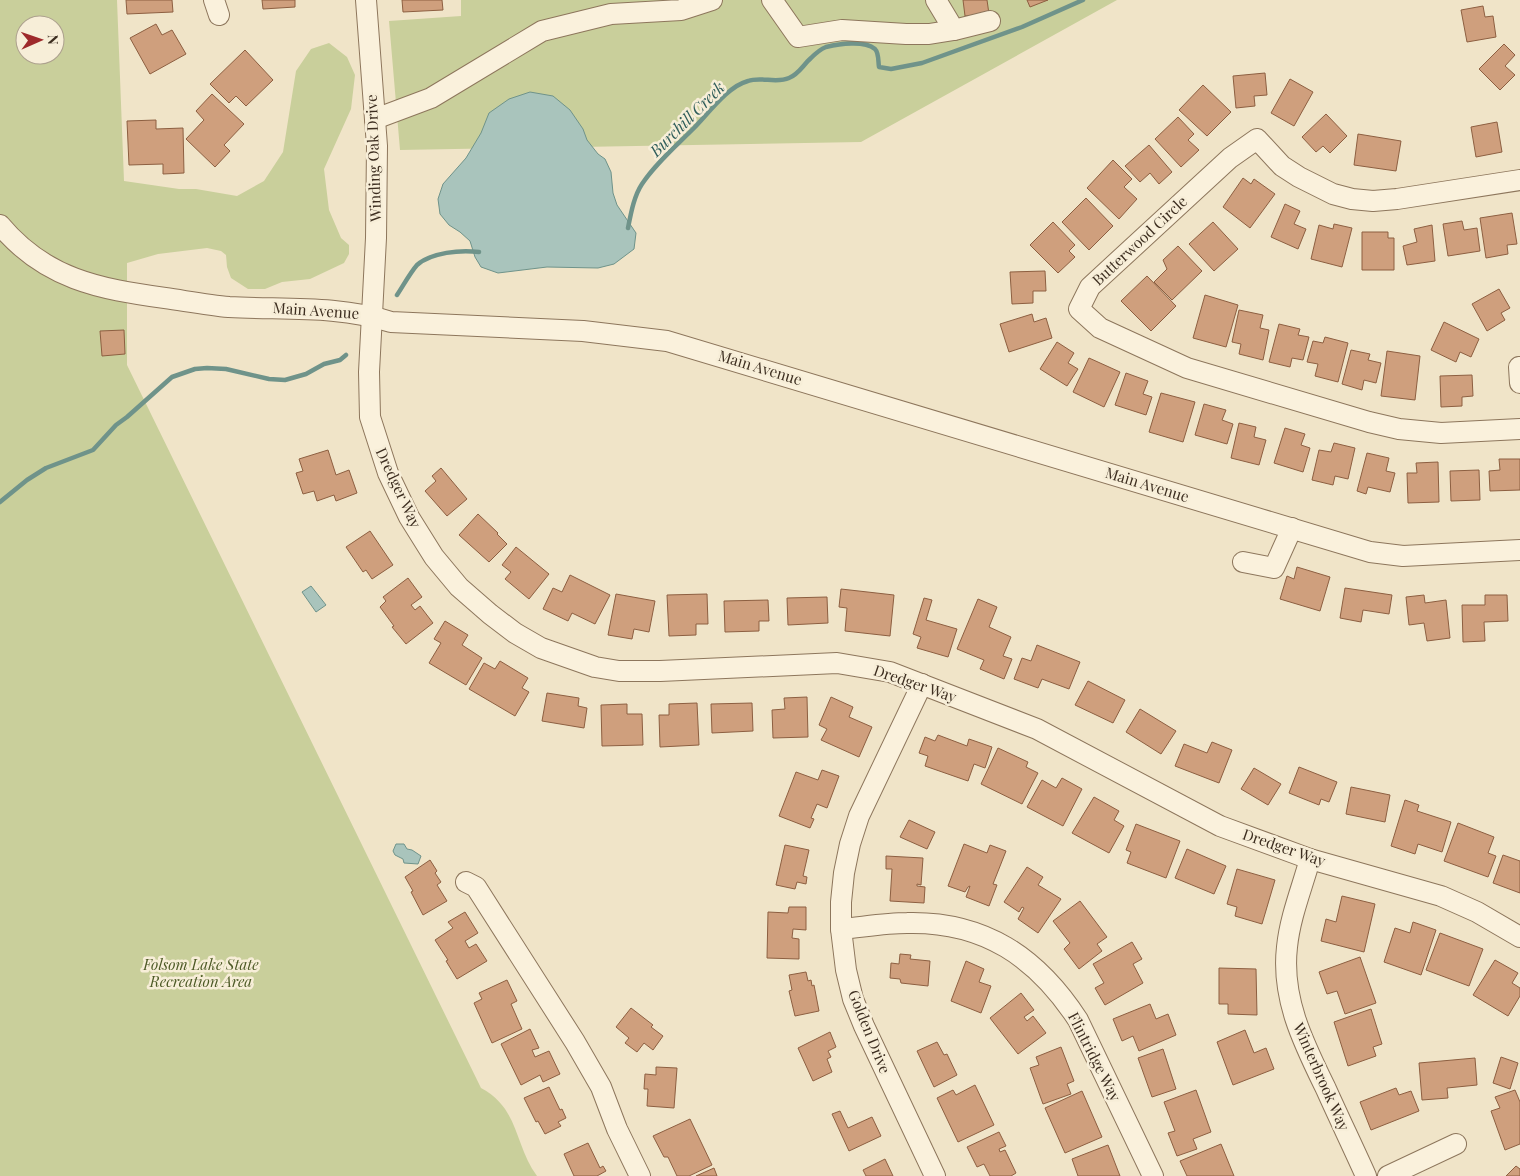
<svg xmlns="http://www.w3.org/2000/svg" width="1520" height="1176" font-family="'Playfair Display',serif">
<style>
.green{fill:#c9cf9b;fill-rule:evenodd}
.water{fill:#a9c4bc;stroke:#6f938a}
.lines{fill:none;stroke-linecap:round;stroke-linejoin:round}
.stream{stroke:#6f938a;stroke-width:4.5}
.building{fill:#cf9f7d;stroke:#8d5f41}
.minor-casing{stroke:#8d765c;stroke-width:22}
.minor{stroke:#faf1dc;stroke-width:20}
.labels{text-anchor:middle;stroke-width:5;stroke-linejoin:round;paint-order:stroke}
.street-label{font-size:15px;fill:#3d2e20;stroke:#f7eed8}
.park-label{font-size:15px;font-style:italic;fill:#4d5a26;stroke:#f7eed8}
.water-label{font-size:16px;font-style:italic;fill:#2f5d5a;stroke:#f7eed8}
</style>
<rect width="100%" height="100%" fill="#f0e4c8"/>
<g class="green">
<path d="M0,0H117L124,181L179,189H196L237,196L264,181L283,152L296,71L311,49L329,43L347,57L355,75L351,109L324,169L329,210L341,238L349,245V254L344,263L310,279L282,282L265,289H248L231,278L227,267L226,255L221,251L207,248L158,254L127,263V365L481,1088C520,1109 514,1145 537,1176H0ZM25,25H55V55H25Z"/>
<polygon points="461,0 1117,0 861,142 400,150 389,21 461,16"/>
</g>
<g class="water">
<polygon points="530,92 553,96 570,110 583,129 587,140 598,154 605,159 611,172 613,193 617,205 636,233 634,249 614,264 598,268 547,267 498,273 481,267 475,257 470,241 460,232 449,225 440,214 438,199 443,184 466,158 481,133 489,113 509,99"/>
<polygon points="311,586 326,605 316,612 302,592"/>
<polygon points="396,844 404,844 407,849 412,850 421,856 418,864 404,863 403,859 395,855 393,851"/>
</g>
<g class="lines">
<g class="stream">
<path d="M628,228C631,213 634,196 642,184C656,163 676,146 694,128C708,114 728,86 748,81C761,76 776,84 789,78C799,74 803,65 811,58C815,54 821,49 826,47C839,44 864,40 875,49C879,53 878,61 879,67L891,69L922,63L1022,27L1083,0"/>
<path d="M397,295C403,286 410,273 417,265C432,252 460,250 479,252"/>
<polyline points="0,502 27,480 46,468 93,450 116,425 127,417 172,377 195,369 207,368 226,369 269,379 285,380 306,374 324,364 340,360 346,355"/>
</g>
</g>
<g class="building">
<polygon points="126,0 172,0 173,12 127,14"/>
<polygon points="262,0 295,0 295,7 263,9"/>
<polygon points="402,0 442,0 443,10 403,12"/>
<polygon points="963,0 987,0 989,14 965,16"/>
<polygon points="1027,0 1048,0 1030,7"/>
<polygon points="1483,6 1485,17 1493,16 1496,37 1467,42 1461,10"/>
<polygon points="156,24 162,35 172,30 186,54 150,74 130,38"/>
<polygon points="1504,44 1515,55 1505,66 1515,75 1500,90 1479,69"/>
<polygon points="245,50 273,80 246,106 236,96 229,103 210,84"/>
<polygon points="1265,73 1267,95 1254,96 1255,106 1236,108 1233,76"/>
<polygon points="1290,79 1313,92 1294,126 1271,113"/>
<polygon points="1203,85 1231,112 1207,136 1179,110"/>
<polygon points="212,94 244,124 224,145 230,151 215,167 186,139 204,120 196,111"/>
<polygon points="1326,114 1347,136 1330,153 1323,146 1316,152 1302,137"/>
<polygon points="1178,117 1194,134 1188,140 1199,150 1181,167 1155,139"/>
<polygon points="156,120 156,129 183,128 184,173 163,174 163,164 129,165 127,121"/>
<polygon points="1497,122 1502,152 1476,157 1471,127"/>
<polygon points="1358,134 1401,141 1396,171 1354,165"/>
<polygon points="1149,145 1172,172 1159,184 1150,173 1140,182 1125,166"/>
<polygon points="1113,160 1132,179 1124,187 1137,199 1119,219 1087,188"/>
<polygon points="1243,178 1251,184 1254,179 1275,194 1250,228 1223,207"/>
<polygon points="1086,198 1113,226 1089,250 1062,222"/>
<polygon points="1285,204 1300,211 1294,224 1306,229 1298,249 1271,237"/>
<polygon points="1512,213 1517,244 1507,245 1508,254 1486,258 1480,218"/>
<polygon points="1462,221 1464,230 1477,228 1480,251 1448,256 1443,224"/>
<polygon points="1053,222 1075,245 1069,251 1075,257 1058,273 1030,245"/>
<polygon points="1213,222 1238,249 1214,271 1189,244"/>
<polygon points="1334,224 1352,228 1342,267 1311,259 1319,225 1333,229"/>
<polygon points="1432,225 1435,261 1407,265 1403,246 1417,242 1414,229"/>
<polygon points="1362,232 1388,232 1388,238 1394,238 1394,270 1362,270"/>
<polygon points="1178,246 1202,271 1172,300 1154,282 1167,269 1163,260"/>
<polygon points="1045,271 1046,291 1033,291 1033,303 1012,304 1010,272"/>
<polygon points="1147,276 1176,306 1151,331 1121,301"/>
<polygon points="1499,289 1510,308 1501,313 1505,320 1487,331 1472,304"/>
<polygon points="1205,295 1238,305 1226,347 1193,338"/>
<polygon points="1239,310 1263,315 1260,328 1269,330 1263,360 1239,354 1241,344 1232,342"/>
<polygon points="1032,314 1034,322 1046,318 1052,338 1009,352 1000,324"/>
<polygon points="1444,322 1479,339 1471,357 1460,352 1456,362 1431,350"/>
<polygon points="1279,324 1300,329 1298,335 1309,337 1303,360 1292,358 1290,367 1269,362"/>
<polygon points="124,330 125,354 102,356 100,331"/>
<polygon points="1325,337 1348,343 1338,382 1315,376 1318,364 1307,362 1313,341 1323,343"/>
<polygon points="1057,342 1074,353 1068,363 1078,369 1067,386 1040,369"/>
<polygon points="1351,350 1370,354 1368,360 1381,363 1376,383 1364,380 1362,390 1342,384"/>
<polygon points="1387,351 1420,356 1415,400 1381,396"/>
<polygon points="1089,358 1120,372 1104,407 1073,392"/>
<polygon points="1126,373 1148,381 1143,394 1152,397 1146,415 1115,405"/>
<polygon points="1472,375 1473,396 1462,397 1462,406 1441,407 1440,376"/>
<polygon points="1161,393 1195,402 1183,442 1149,432"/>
<polygon points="1204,404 1226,410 1222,420 1233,424 1227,444 1195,435"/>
<polygon points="1239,423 1256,427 1254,437 1266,440 1259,465 1231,458"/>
<polygon points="1285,428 1305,434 1301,445 1310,448 1303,472 1274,463"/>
<polygon points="1334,443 1355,448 1348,479 1335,476 1333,485 1312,480 1319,450 1331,452"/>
<polygon points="328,450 336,475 349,470 357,493 336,501 334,495 317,501 314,491 303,494 296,473 303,471 299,459"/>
<polygon points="1367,453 1389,458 1386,471 1395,473 1390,492 1368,487 1366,494 1357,491"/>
<polygon points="1499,459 1520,459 1520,490 1490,491 1489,471 1500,470"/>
<polygon points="1438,462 1439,502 1408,503 1407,473 1417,473 1416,463"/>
<polygon points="441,468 467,499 447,516 425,491 436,481 432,476"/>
<polygon points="1479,470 1480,500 1451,501 1450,471"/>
<polygon points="478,514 498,533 497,534 507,544 489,562 459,535"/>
<polygon points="370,531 393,565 372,579 366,570 363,572 346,547"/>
<polygon points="516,547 549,574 529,599 505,579 511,572 502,565"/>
<polygon points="1297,567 1330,577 1320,611 1280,599 1287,576 1294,579"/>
<polygon points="570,575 610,595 595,624 572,613 568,621 543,609 553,588 562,592"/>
<polygon points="408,578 422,597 411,605 415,610 420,606 433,623 406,644 392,627 394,626 380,607 386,601 383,597"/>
<polygon points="1345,588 1392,595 1389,614 1363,610 1361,622 1340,618"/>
<polygon points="841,589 894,595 890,636 845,631 847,608 839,607"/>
<polygon points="616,594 655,601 649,632 634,629 632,639 608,635"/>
<polygon points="707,594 708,624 696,624 696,635 669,636 667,595"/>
<polygon points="1424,595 1425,603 1446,600 1450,638 1427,641 1424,623 1409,625 1406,597"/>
<polygon points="1485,595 1507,595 1508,621 1484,622 1485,641 1463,642 1462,605 1485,605"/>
<polygon points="827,597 828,623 788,625 787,598"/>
<polygon points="924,598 932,600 926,620 957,629 948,657 917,648 921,637 913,634"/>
<polygon points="978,599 997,607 989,627 1011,637 1003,656 1012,659 1004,679 980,669 984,660 957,649"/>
<polygon points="768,600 769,621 759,621 759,631 725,632 724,601"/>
<polygon points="445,621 468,635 462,645 482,658 466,685 429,663 441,643 434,639"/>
<polygon points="1037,645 1080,662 1069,689 1042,679 1038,688 1014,679 1022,658 1031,661"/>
<polygon points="500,661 528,678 522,688 529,692 515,716 469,689 484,663 495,669"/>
<polygon points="1088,681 1125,700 1113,723 1075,705"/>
<polygon points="547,693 579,698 578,706 587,708 584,728 542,721"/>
<polygon points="807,697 808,737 773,738 772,710 785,709 784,698"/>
<polygon points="831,697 853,707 849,717 872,727 859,757 821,740 827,729 819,725"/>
<polygon points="697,703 699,745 660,747 659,715 669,715 669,704"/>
<polygon points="752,703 753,731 712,733 711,704"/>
<polygon points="627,704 627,714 642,714 643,745 602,746 601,705"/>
<polygon points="1140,709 1176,731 1161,754 1126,732"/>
<polygon points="938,735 967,746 969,739 992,747 985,768 974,764 968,781 925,766 928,756 919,753 925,737 935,741"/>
<polygon points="1212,742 1232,750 1219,783 1175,766 1184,744 1207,753"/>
<polygon points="998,748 1028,762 1026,767 1038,773 1022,804 981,784"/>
<polygon points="1299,767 1337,782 1329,802 1321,799 1319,805 1289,793"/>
<polygon points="1254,768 1281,784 1268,805 1241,789"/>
<polygon points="822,770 839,776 827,808 817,804 811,818 814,819 810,828 779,816 796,772 818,780"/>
<polygon points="1062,778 1082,789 1063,826 1027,807 1042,780 1056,788"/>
<polygon points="1351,787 1390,795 1385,822 1346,814"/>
<polygon points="1094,797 1119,811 1114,820 1124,826 1109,853 1072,833"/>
<polygon points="1405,800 1419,805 1417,811 1451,822 1442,852 1418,844 1415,854 1391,846"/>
<polygon points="909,820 935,832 927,849 900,837"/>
<polygon points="1458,823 1494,837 1488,853 1496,856 1488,877 1444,861"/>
<polygon points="1136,824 1180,841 1166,878 1127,863 1131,852 1126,850"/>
<polygon points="964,844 987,853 990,845 1006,851 993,884 997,885 989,906 966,897 970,886 968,887 965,892 948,886"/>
<polygon points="785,845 809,850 803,876 807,877 806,884 797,882 795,889 776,885"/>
<polygon points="1187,849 1226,866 1214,894 1175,878"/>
<polygon points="1503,855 1520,861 1520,893 1493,883"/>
<polygon points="886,856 923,858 921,885 917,884 917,886 925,887 924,903 890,901 892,869 886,869"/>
<polygon points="430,860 437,871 435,873 441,882 437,885 447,901 423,915 411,892 413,891 405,877"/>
<polygon points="1027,867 1043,877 1038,885 1061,899 1038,933 1018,919 1024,908 1022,907 1019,912 1004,902"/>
<polygon points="1237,869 1275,880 1262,924 1235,916 1237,907 1227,904"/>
<polygon points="1342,896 1375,904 1364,952 1321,941 1326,919 1336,922"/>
<polygon points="1080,901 1107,937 1097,944 1102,951 1079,969 1064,949 1070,943 1053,921"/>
<polygon points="789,907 806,907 806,930 793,929 792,938 799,939 799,959 767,958 768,912 788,913"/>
<polygon points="465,912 478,933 465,941 469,948 476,944 487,961 457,979 446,961 448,960 435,940 453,928 448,922"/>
<polygon points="1413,922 1436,930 1421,975 1384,962 1395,928 1410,933"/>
<polygon points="1440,933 1483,949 1469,986 1426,970"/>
<polygon points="1132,942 1142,959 1133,964 1143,983 1105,1005 1095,988 1104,983 1093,964"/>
<polygon points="900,954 911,955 910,959 930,961 928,986 901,983 900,979 890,978 891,963 899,964"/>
<polygon points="1360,957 1376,1003 1345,1014 1337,991 1327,994 1319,972"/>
<polygon points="1495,960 1518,973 1512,983 1520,988 1520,996 1508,1016 1473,995"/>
<polygon points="966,961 984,969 979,982 991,986 981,1013 951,1001"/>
<polygon points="1219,968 1256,969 1257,1015 1228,1014 1228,1004 1219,1004"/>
<polygon points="806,972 808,981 811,980 812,986 814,985 819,1011 795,1016 789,991 792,990 789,975"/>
<polygon points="507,980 517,1001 511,1004 522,1029 492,1043 474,1003 482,999 479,993"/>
<polygon points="1021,993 1034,1010 1024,1017 1027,1021 1033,1016 1046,1033 1018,1054 990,1018"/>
<polygon points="1150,1004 1156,1019 1168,1014 1176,1035 1139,1051 1133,1036 1122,1041 1113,1019"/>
<polygon points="631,1008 653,1025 651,1027 663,1036 653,1050 644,1043 637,1052 625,1043 629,1038 616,1027"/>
<polygon points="1371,1009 1382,1044 1373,1047 1376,1056 1348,1066 1334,1022"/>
<polygon points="530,1029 539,1048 532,1050 535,1057 549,1051 560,1074 543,1082 540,1075 521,1085 501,1044"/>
<polygon points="1245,1030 1254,1053 1266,1048 1274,1069 1233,1085 1217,1042"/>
<polygon points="830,1032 836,1047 828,1051 831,1057 827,1059 832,1072 813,1081 798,1048"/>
<polygon points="937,1042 944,1055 947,1054 957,1075 934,1087 917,1051"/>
<polygon points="1061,1047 1074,1081 1067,1084 1071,1094 1043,1104 1030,1068 1039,1065 1036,1057"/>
<polygon points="1163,1049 1176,1089 1152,1097 1138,1058"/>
<polygon points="1501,1057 1518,1063 1510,1089 1493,1083"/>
<polygon points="1475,1058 1477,1085 1447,1088 1448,1098 1422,1100 1419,1063"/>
<polygon points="656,1067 677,1068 674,1108 647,1106 648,1089 644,1089 645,1074 656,1075"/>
<polygon points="975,1085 994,1125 958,1142 937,1098 953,1090 956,1095"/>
<polygon points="549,1087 560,1110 562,1109 566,1118 558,1122 561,1126 545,1134 538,1121 536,1122 524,1098"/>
<polygon points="1396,1088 1399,1095 1411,1091 1419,1111 1371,1130 1360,1102"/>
<polygon points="1196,1090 1211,1132 1193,1139 1197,1149 1177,1156 1168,1133 1175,1131 1164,1102"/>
<polygon points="1515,1090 1520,1102 1520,1144 1505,1150 1491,1111 1500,1108 1495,1097"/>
<polygon points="1082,1091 1102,1137 1065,1153 1045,1108"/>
<polygon points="840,1111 848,1128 872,1117 881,1136 849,1151 832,1114"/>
<polygon points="690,1119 712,1165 689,1176 677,1176 668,1157 664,1157 653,1136"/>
<polygon points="999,1132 1006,1146 999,1149 1000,1152 1005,1150 1016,1173 1011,1176 990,1176 984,1164 977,1167 967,1147"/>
<polygon points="588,1143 600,1168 603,1166 606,1171 597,1176 574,1176 564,1154"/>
<polygon points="1221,1144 1234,1176 1187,1176 1180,1161"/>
<polygon points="1108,1145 1120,1176 1078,1176 1072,1159"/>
<polygon points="885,1159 893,1176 866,1176 863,1170"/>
<polygon points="1516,1166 1520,1169 1520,1176 1506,1176"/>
<polygon points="714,1168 717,1176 696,1176"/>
</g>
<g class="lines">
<g class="minor-casing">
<g id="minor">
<polyline points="214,0 219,15"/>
<polyline points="366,0 377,146 376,238 369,372 370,417 388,473 409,517 434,557 459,587 490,614 515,633 541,648 595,667 619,671 660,671 837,663 890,672 1037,729 1220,826 1310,859 1441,896 1477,912 1520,937"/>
<polyline points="772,0 798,37 842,30 906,34 929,34 954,30"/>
<polyline points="936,0 954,30 990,21"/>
<polyline points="375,119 431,98 542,31 611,14 681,10 712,0"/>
<polyline points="1520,180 1397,199 1373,201 1352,199 1333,194 1299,177 1282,166 1257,139 1230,158 1090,287 1079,309 1100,328 1187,368 1369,422 1399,429 1441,433 1520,429"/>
<path d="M0,225C45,279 99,289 165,298C186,301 208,305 229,307C283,310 338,305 391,322L583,331L667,341L1370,552L1403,556L1520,550"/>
<polyline points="1519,367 1520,383"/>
<polyline points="1243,562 1274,568 1292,528"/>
<polyline points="922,684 859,816 850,844 844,873 841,902 841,929 846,970 853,999 864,1026 935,1176"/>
<path d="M1310,859C1302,888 1290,917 1287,947C1281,999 1304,1044 1326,1089C1339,1118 1353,1147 1366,1176"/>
<polyline points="466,882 476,887 575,1042 601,1087 617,1129 640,1176"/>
<path d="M841,929C863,927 885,923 907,923C984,921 1037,957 1078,1020L1153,1176"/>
<polyline points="1388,1176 1456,1144"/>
</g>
</g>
<use href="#minor" class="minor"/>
</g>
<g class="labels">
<g class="street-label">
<text transform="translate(374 158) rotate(-92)" y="5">Winding Oak Drive</text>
<text transform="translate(1140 241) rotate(-43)" y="5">Butterwood Circle</text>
<text transform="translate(316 311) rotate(4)" y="5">Main Avenue</text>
<text transform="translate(760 368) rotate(17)" y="5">Main Avenue</text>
<text transform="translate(1147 485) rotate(17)" y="5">Main Avenue</text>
<text transform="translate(398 488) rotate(65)" y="5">Dredger Way</text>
<text transform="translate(915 684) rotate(19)" y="5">Dredger Way</text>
<text transform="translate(1284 848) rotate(19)" y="5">Dredger Way</text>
<text transform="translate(869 1032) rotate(68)" y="5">Golden Drive</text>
<text transform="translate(1094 1057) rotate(63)" y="5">Flintridge Way</text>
<text transform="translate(1321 1077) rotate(66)" y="5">Winterbrook Way</text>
</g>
<g class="park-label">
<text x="201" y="970">Folsom Lake State<tspan x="201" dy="17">Recreation Area</tspan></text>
</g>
<g class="water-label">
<text transform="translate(687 119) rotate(-45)" y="6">Burchill Creek</text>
</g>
</g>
<g transform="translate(40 40) rotate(88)"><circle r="24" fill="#f7eed8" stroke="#ada18e"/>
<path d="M0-4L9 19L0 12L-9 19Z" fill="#9e2a2b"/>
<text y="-8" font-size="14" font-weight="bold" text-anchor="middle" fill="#3d2e20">N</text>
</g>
</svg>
